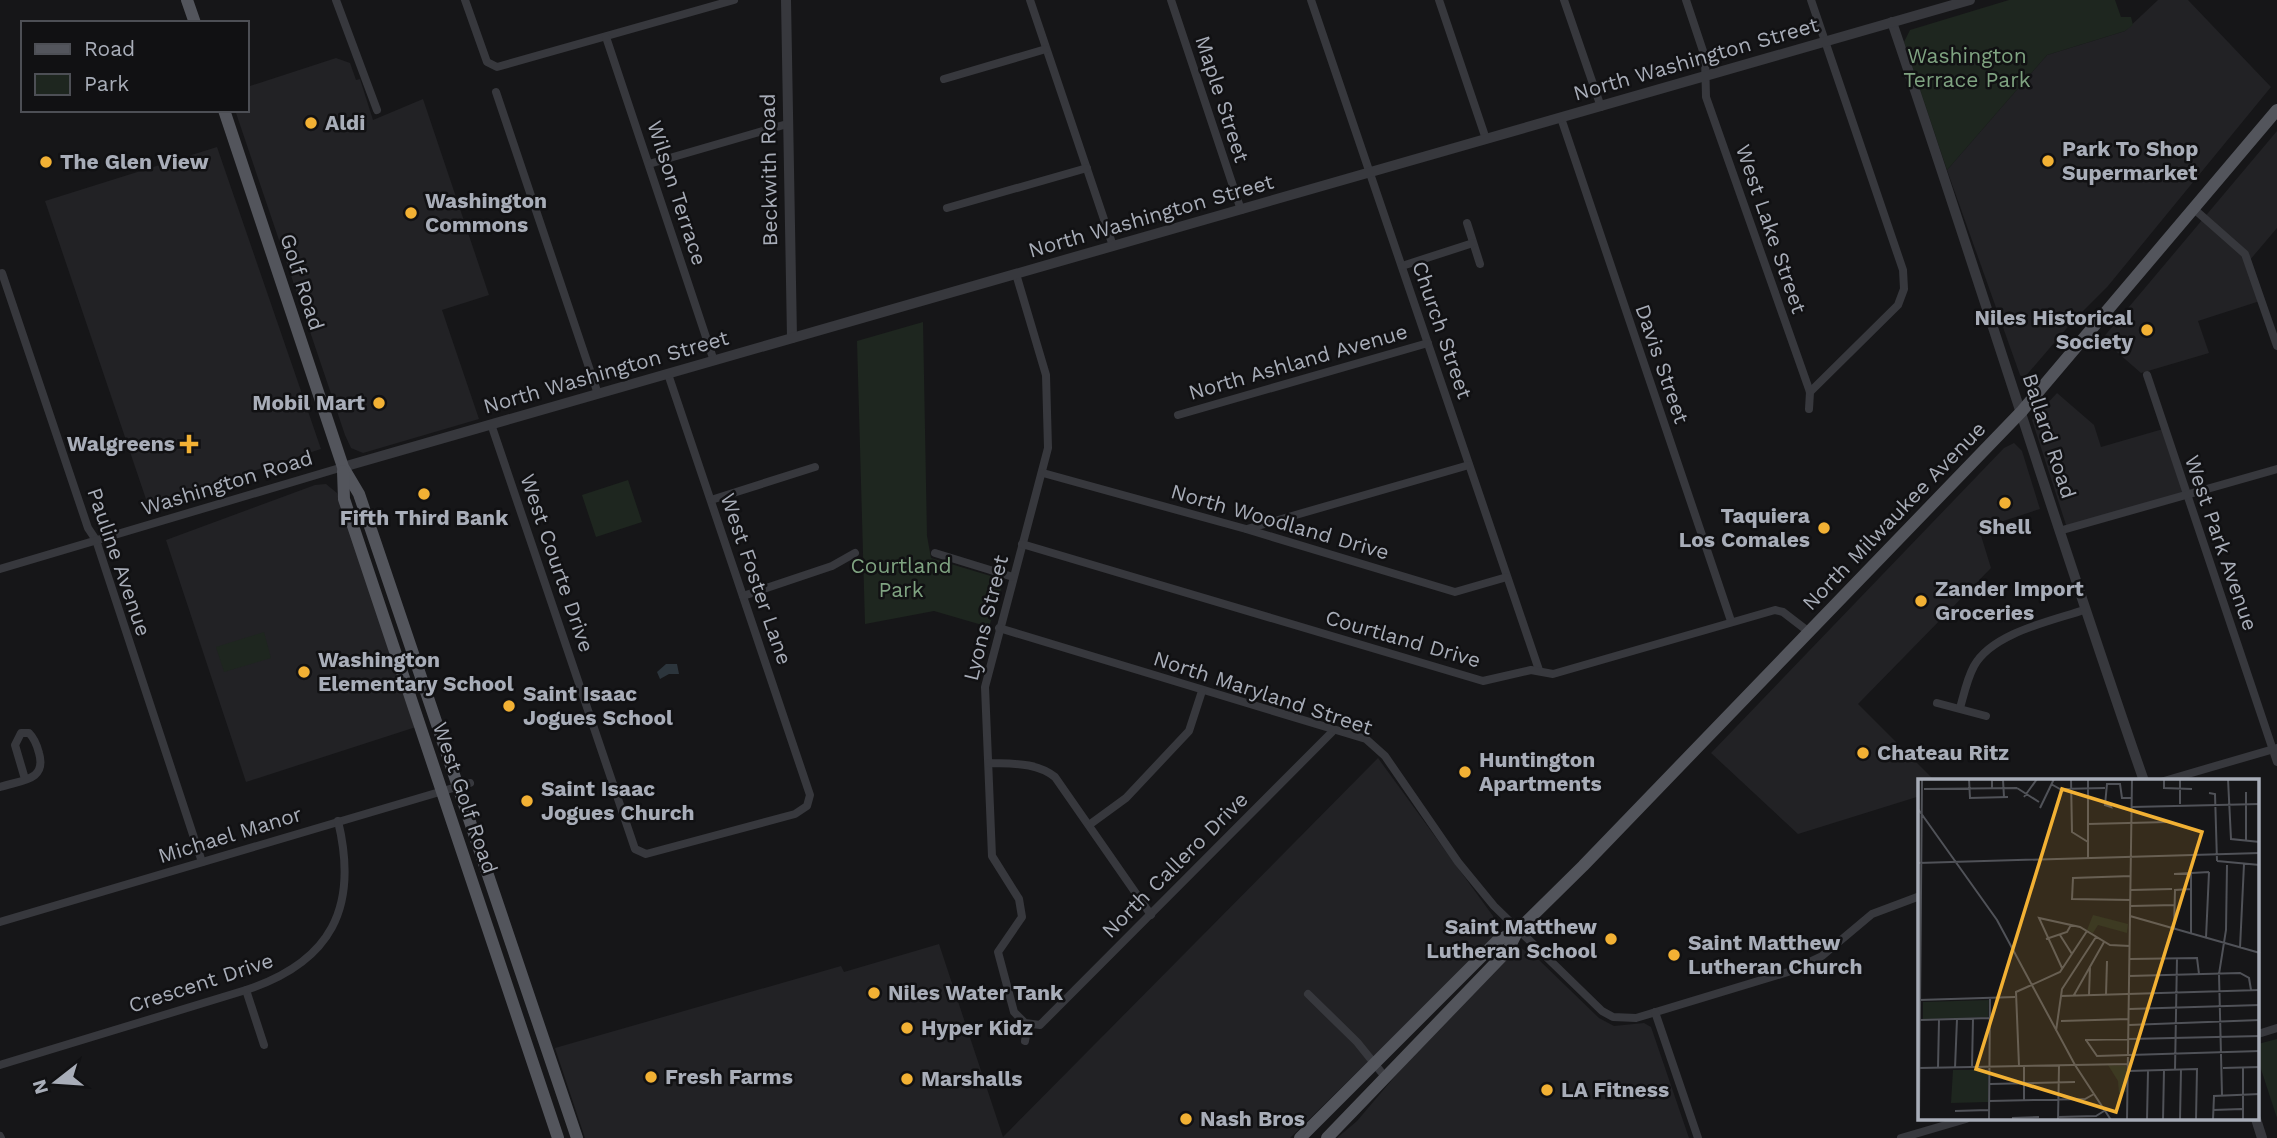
<svg xmlns="http://www.w3.org/2000/svg" width="2277" height="1138" font-family="'Work Sans',sans-serif">
<style>
.built{fill:#222225}
.green{fill:#1e261f}
.water{fill:#2c353c}
.lines{fill:none;stroke-linecap:round;stroke-linejoin:round}
.minor{stroke:#37383d;stroke-width:8}
.tertiary{stroke:#37383d;stroke-width:10}
.primary{stroke:#53555c;stroke-width:12}
.poi-dot{fill:#f2b134;stroke:#111113;stroke-width:2.5}
.labels{text-anchor:middle;stroke-width:5;stroke-linejoin:round;paint-order:stroke}
.park-label{font-size:21px;fill:#7fa381;stroke:#111113}
.street-label{font-size:21px;fill:#a8adb8;stroke:#111113}
.poi-label{font-size:21px;font-weight:bold;fill:#a8adb8;stroke:#111113;text-anchor:start}
.inset-road{fill:none;stroke:#505258;stroke-width:2}
.view{fill:#f2b134;fill-opacity:0.15;stroke:#f2b134;stroke-width:3.5}
.inset-edge{fill:none;stroke:#a8adb8;stroke-width:3.5}
</style>
<rect width="100%" height="100%" fill="#161618"/>
<g class="built">
<polygon points="2158,0 2188,0 2271,87 2108,286 2072,322 2024,378 2020,375 1947,170 2047,55 2125,31"/>
<polygon points="336,58 350,63 356,80 360,79 373,120 423,99 489,295 442,310 479,419 363,453 351,448 345,435 235,110 247,110 247,87"/>
<polygon points="2277,131 2277,228 2249,261 2263,300 2198,321 2209,353 2141,373 2102,339"/>
<polygon points="217,147 321,449 148,505 45,201"/>
<polygon points="2057,393 2094,425 2101,447 2163,429 2185,496 2068,531 2032,420"/>
<polygon points="2014,443 2022,451 2040,509 1979,529 1991,568 1858,704 1935,781 1920,781 1920,796 1798,834 1711,753 2004,448"/>
<polygon points="326,484 337,493 416,727 246,782 166,540 315,485"/>
<polygon points="1378,758 1493,916 1498,934 1290,1138 585,1138 555,1048 841,966 844,972 939,944 1003,1137"/>
<polygon points="1521,948 1539,960 1599,1018 1614,1026 1644,1023 1651,1027 1689,1138 1337,1138 1357,1121 1402,1068 1514,951"/>
</g>
<g class="green">
<polygon points="2009,0 2115,0 2121,17 2131,17 2133,25 2125,31 2047,55 1947,170 1904,42 1910,30"/>
<polygon points="923,322 927,536 931,558 1004,580 989,627 934,611 865,624 857,341"/>
<polygon points="628,480 642,522 596,537 582,495"/>
<polygon points="264,632 271,658 224,672 216,647"/>
<polygon points="2277,1039 2277,1118 2258,1060 2258,1044"/>
</g>
<polygon class="water" points="666,664 677,664 679,674 669,674 660,679 657,672"/>
<g class="lines">
<g class="minor">
<polyline points="336,0 377,110"/>
<polyline points="465,0 487,62 497,67 734,0"/>
<polyline points="1030,0 1113,246"/>
<polyline points="1171,0 1241,210"/>
<polyline points="1311,0 1539,670"/>
<polyline points="1439,0 1486,139"/>
<polyline points="1564,0 1601,107"/>
<polyline points="1686,0 1705,57 1706,97 1810,392 1809,409"/>
<polyline points="606,37 714,361"/>
<polyline points="944,79 1046,49"/>
<polyline points="496,92 598,394"/>
<polyline points="1561,118 1731,621"/>
<polyline points="649,164 787,124"/>
<polyline points="947,208 1087,168"/>
<polyline points="2194,209 2245,254 2277,346"/>
<polyline points="1467,223 1480,264"/>
<polyline points="1402,266 1473,243"/>
<polyline points="2,273 88,528 96,540 202,862"/>
<polyline points="1016,274 1046,375 1048,448 985,687 992,856 1019,899 1022,917 998,952 1014,1012 1025,1023 1040,1025 1334,730"/>
<polyline points="2147,375 2277,762"/>
<polyline points="1810,392 1898,305 1904,289 1903,270 1811,0"/>
<polyline points="1178,415 1428,343"/>
<polyline points="491,424 635,849 646,854 795,814 807,806 810,795 668,374"/>
<polyline points="1043,473 1246,529 1455,592 1507,577"/>
<polyline points="711,500 815,467"/>
<polyline points="1247,529 1469,465"/>
<polyline points="2059,531 2277,469"/>
<polyline points="1022,544 1483,681 1531,670 1553,674 1775,610 1783,612 1809,632"/>
<polyline points="935,553 1013,577"/>
<polyline points="0,569 343,467"/>
<polyline points="743,596 832,566 855,553"/>
<polyline points="999,628 1366,739 1385,756 1458,862 1494,906 1602,1011 1613,1017 1636,1018 1788,972 1822,956 1872,914 1920,896"/>
<polyline points="1937,703 1986,716"/>
<path d="M1960,708C1964,694 1967,679 1974,666C1992,633 2051,621 2084,610"/>
<path d="M989,763C1013,764 1036,762 1055,777L1151,915"/>
<polyline points="2164,781 2277,748"/>
<path d="M0,787C21,780 47,781 39,753C37,745 35,739 29,733H21L15,745L25,779"/>
<polyline points="1089,825 1126,798 1189,731 1202,691"/>
<polyline points="0,922 470,783"/>
<polyline points="246,990 264,1045"/>
<polyline points="1308,994 1357,1042 1386,1078"/>
<polyline points="1655,1012 1698,1138"/>
<polyline points="2258,1034 2277,1028"/>
<polyline points="1025,1041 1028,1024"/>
<path d="M0,1065L246,990C331,962 359,908 338,821"/>
<polyline points="0,1136 1,1138"/>
<polyline points="1901,1138 1966,1119"/>
</g>
<g class="tertiary">
<polyline points="786,0 792,338"/>
<path d="M1892,22C1978,275 2056,529 2144,781"/>
<polyline points="343,467 1970,0"/>
<polyline points="2256,1119 2262,1138"/>
</g>
<g class="primary">
<polyline points="187,0 195,23"/>
<polyline points="224,110 343,467 359,494 577,1138"/>
<polyline points="343,471 344,499 558,1138"/>
<polyline points="1300,1138 1497,941 1518,930 1583,866 2022,411 2277,110"/>
<polyline points="1327,1138 1508,950 1518,930"/>
</g>
</g>
<g class="poi-dot">
<circle cx="311" cy="123" r="7"/>
<circle cx="2048" cy="161" r="7"/>
<circle cx="46" cy="162" r="7"/>
<circle cx="411" cy="213" r="7"/>
<circle cx="2147" cy="330" r="7"/>
<circle cx="379" cy="403" r="7"/>
<path d="M185.5 433.5h7v7h7v7h-7v7h-7v-7h-7v-7h7z"/>
<circle cx="424" cy="494" r="7"/>
<circle cx="2005" cy="503" r="7"/>
<circle cx="1824" cy="528" r="7"/>
<circle cx="1921" cy="601" r="7"/>
<circle cx="304" cy="672" r="7"/>
<circle cx="509" cy="706" r="7"/>
<circle cx="1863" cy="753" r="7"/>
<circle cx="1465" cy="772" r="7"/>
<circle cx="527" cy="801" r="7"/>
<circle cx="1611" cy="939" r="7"/>
<circle cx="1674" cy="955" r="7"/>
<circle cx="874" cy="993" r="7"/>
<circle cx="907" cy="1028" r="7"/>
<circle cx="651" cy="1077" r="7"/>
<circle cx="907" cy="1079" r="7"/>
<circle cx="1547" cy="1090" r="7"/>
<circle cx="1186" cy="1119" r="7"/>
</g>
<g class="labels">
<g class="park-label">
<text x="1967" y="63">Washington<tspan x="1967" dy="24">Terrace Park</tspan></text>
<text x="901" y="573">Courtland<tspan x="901" dy="24">Park</tspan></text>
</g>
<g class="street-label">
<text transform="translate(1696 59) rotate(-16)" y="7">North Washington Street</text>
<text transform="translate(1222 99) rotate(72)" y="7">Maple Street</text>
<text transform="translate(769 170) rotate(-91)" y="7">Beckwith Road</text>
<text transform="translate(677 193) rotate(72)" y="7">Wilson Terrace</text>
<text transform="translate(1151 216) rotate(-16)" y="7">North Washington Street</text>
<text transform="translate(1771 229) rotate(71)" y="7">West Lake Street</text>
<text transform="translate(302 282) rotate(72)" y="7">Golf Road</text>
<text transform="translate(1442 330) rotate(71)" y="7">Church Street</text>
<text transform="translate(1298 362) rotate(-16)" y="7">North Ashland Avenue</text>
<text transform="translate(1662 364) rotate(71)" y="7">Davis Street</text>
<text transform="translate(606 372) rotate(-16)" y="7">North Washington Street</text>
<text transform="translate(2049 436) rotate(72)" y="7">Ballard Road</text>
<text transform="translate(227 483) rotate(-17)" y="7">Washington Road</text>
<text transform="translate(1894 516) rotate(-46)" y="7">North Milwaukee Avenue</text>
<text transform="translate(1280 522) rotate(16)" y="7">North Woodland Drive</text>
<text transform="translate(2221 543) rotate(71)" y="7">West Park Avenue</text>
<text transform="translate(119 562) rotate(71)" y="7">Pauline Avenue</text>
<text transform="translate(557 563) rotate(71)" y="7">West Courte Drive</text>
<text transform="translate(756 579) rotate(71)" y="7">West Foster Lane</text>
<text transform="translate(986 618) rotate(-76)" y="7">Lyons Street</text>
<text transform="translate(1403 639) rotate(16)" y="7">Courtland Drive</text>
<text transform="translate(1263 693) rotate(18)" y="7">North Maryland Street</text>
<text transform="translate(465 798) rotate(71)" y="7">West Golf Road</text>
<text transform="translate(230 835) rotate(-17)" y="7">Michael Manor</text>
<text transform="translate(1175 865) rotate(-45)" y="7">North Callero Drive</text>
<text transform="translate(201 983) rotate(-18)" y="7">Crescent Drive</text>
</g>
<g class="poi-label">
<text x="325" y="130">Aldi</text>
<text x="2062" y="156">Park To Shop<tspan x="2062" dy="24">Supermarket</tspan></text>
<text x="60" y="169">The Glen View</text>
<text x="425" y="208">Washington<tspan x="425" dy="24">Commons</tspan></text>
<text x="2133" y="325" text-anchor="end">Niles Historical<tspan x="2133" dy="24">Society</tspan></text>
<text x="365" y="410" text-anchor="end">Mobil Mart</text>
<text x="175" y="451" text-anchor="end">Walgreens</text>
<text x="1810" y="523" text-anchor="end">Taquiera<tspan x="1810" dy="24">Los Comales</tspan></text>
<text x="424" y="525" text-anchor="middle">Fifth Third Bank</text>
<text x="2005" y="534" text-anchor="middle">Shell</text>
<text x="1935" y="596">Zander Import<tspan x="1935" dy="24">Groceries</tspan></text>
<text x="318" y="667">Washington<tspan x="318" dy="24">Elementary School</tspan></text>
<text x="523" y="701">Saint Isaac<tspan x="523" dy="24">Jogues School</tspan></text>
<text x="1877" y="760">Chateau Ritz</text>
<text x="1479" y="767">Huntington<tspan x="1479" dy="24">Apartments</tspan></text>
<text x="541" y="796">Saint Isaac<tspan x="541" dy="24">Jogues Church</tspan></text>
<text x="1597" y="934" text-anchor="end">Saint Matthew<tspan x="1597" dy="24">Lutheran School</tspan></text>
<text x="1688" y="950">Saint Matthew<tspan x="1688" dy="24">Lutheran Church</tspan></text>
<text x="888" y="1000">Niles Water Tank</text>
<text x="921" y="1035">Hyper Kidz</text>
<text x="665" y="1084">Fresh Farms</text>
<text x="921" y="1086">Marshalls</text>
<text x="1561" y="1097">LA Fitness</text>
<text x="1200" y="1126">Nash Bros</text>
</g>
</g>
<g transform="translate(1918 779)">
<rect width="341" height="341" fill="#161618"/>
<path d="M175,136L210,145L209,154L180,146L175,154L169,151ZM71,221L70,238L5,240V223ZM190,286L208,287V313L201,314L200,302ZM35,291H70V323L33,324Z" fill="#1e261f"/>
<path class="inset-road" d="M51,0L52,19L90,18M153,0L154,53L170,63M246,0V9L274,10M262,0V25M310,0L313,60L342,63M133,5L142,10L187,9M99,9L121,23M6,10L99,9M74,10V1H85L86,18M291,14L297,15L299,82M106,18L119,0M187,26L193,28L192,26H187L189,5H202L204,19H214M214,28L342,25M122,29L136,0M0,30L79,141L157,286L193,341M170,45L250,43M328,63V13M170,79V0M299,82L342,86M0,84L342,74M256,95L291,93M213,111L254,110M213,121L154,120L155,99L213,97M213,127L257,126M212,137L342,174M256,150L257,111L273,110M273,155V94M142,156L154,175M288,159L291,93M128,160L149,153L153,146M322,169L326,85M212,180L279,179L281,195M144,189L121,139L162,148L192,166L212,167M211,197L322,194L331,199L333,211M156,216L186,163M171,216L172,187M188,216L189,182M143,217L342,211M1,221L97,218M211,230L342,226M2,241L72,239M143,242L211,240M211,246L342,241M138,252L144,210L178,158M167,261L342,257M168,261L179,277L342,272M101,287L98,213L142,193L169,152M54,288L55,240M2,289L210,285M20,289L21,241M37,289L39,240M305,289L342,288M257,291L259,179M210,292L279,290L278,341M72,305L157,303M304,316L301,195L308,151L309,86M106,321V287M71,322L167,320L176,315M295,331L324,330M37,332L71,331M140,338L178,337L186,332M94,339L121,338M1,341L4,0M71,341L72,219M140,341L141,287M209,341L214,0M229,341L230,292M245,341L246,291M262,341L263,290M295,341L296,317L342,315M325,341V288"/>
<path class="view" d="M144,10L284,53L198,333L58,290Z"/>
<rect width="341" height="341" class="inset-edge"/>
</g>
<rect x="21" y="21" width="228" height="91" fill="#111113" stroke="#4d4f55" stroke-width="2"/>
<rect x="35" y="44" width="35" height="10" fill="#53555c" stroke="#4d4f55" stroke-width="2"/>
<text x="84" y="56" font-size="21" fill="#a8adb8">Road</text>
<rect x="35" y="74" width="35" height="21" fill="#1e261f" stroke="#4d4f55" stroke-width="2"/>
<text x="84" y="91" font-size="21" fill="#a8adb8">Park</text>
<g transform="translate(56 1082) rotate(253)" stroke="#111113" stroke-width="5" paint-order="stroke">
<path d="M0-5L12 26L0 18L-12 26Z" fill="#a8adb8"/>
<text y="-10" font-size="19" font-weight="bold" text-anchor="middle" fill="#a8adb8">N</text>
</g>
</svg>
